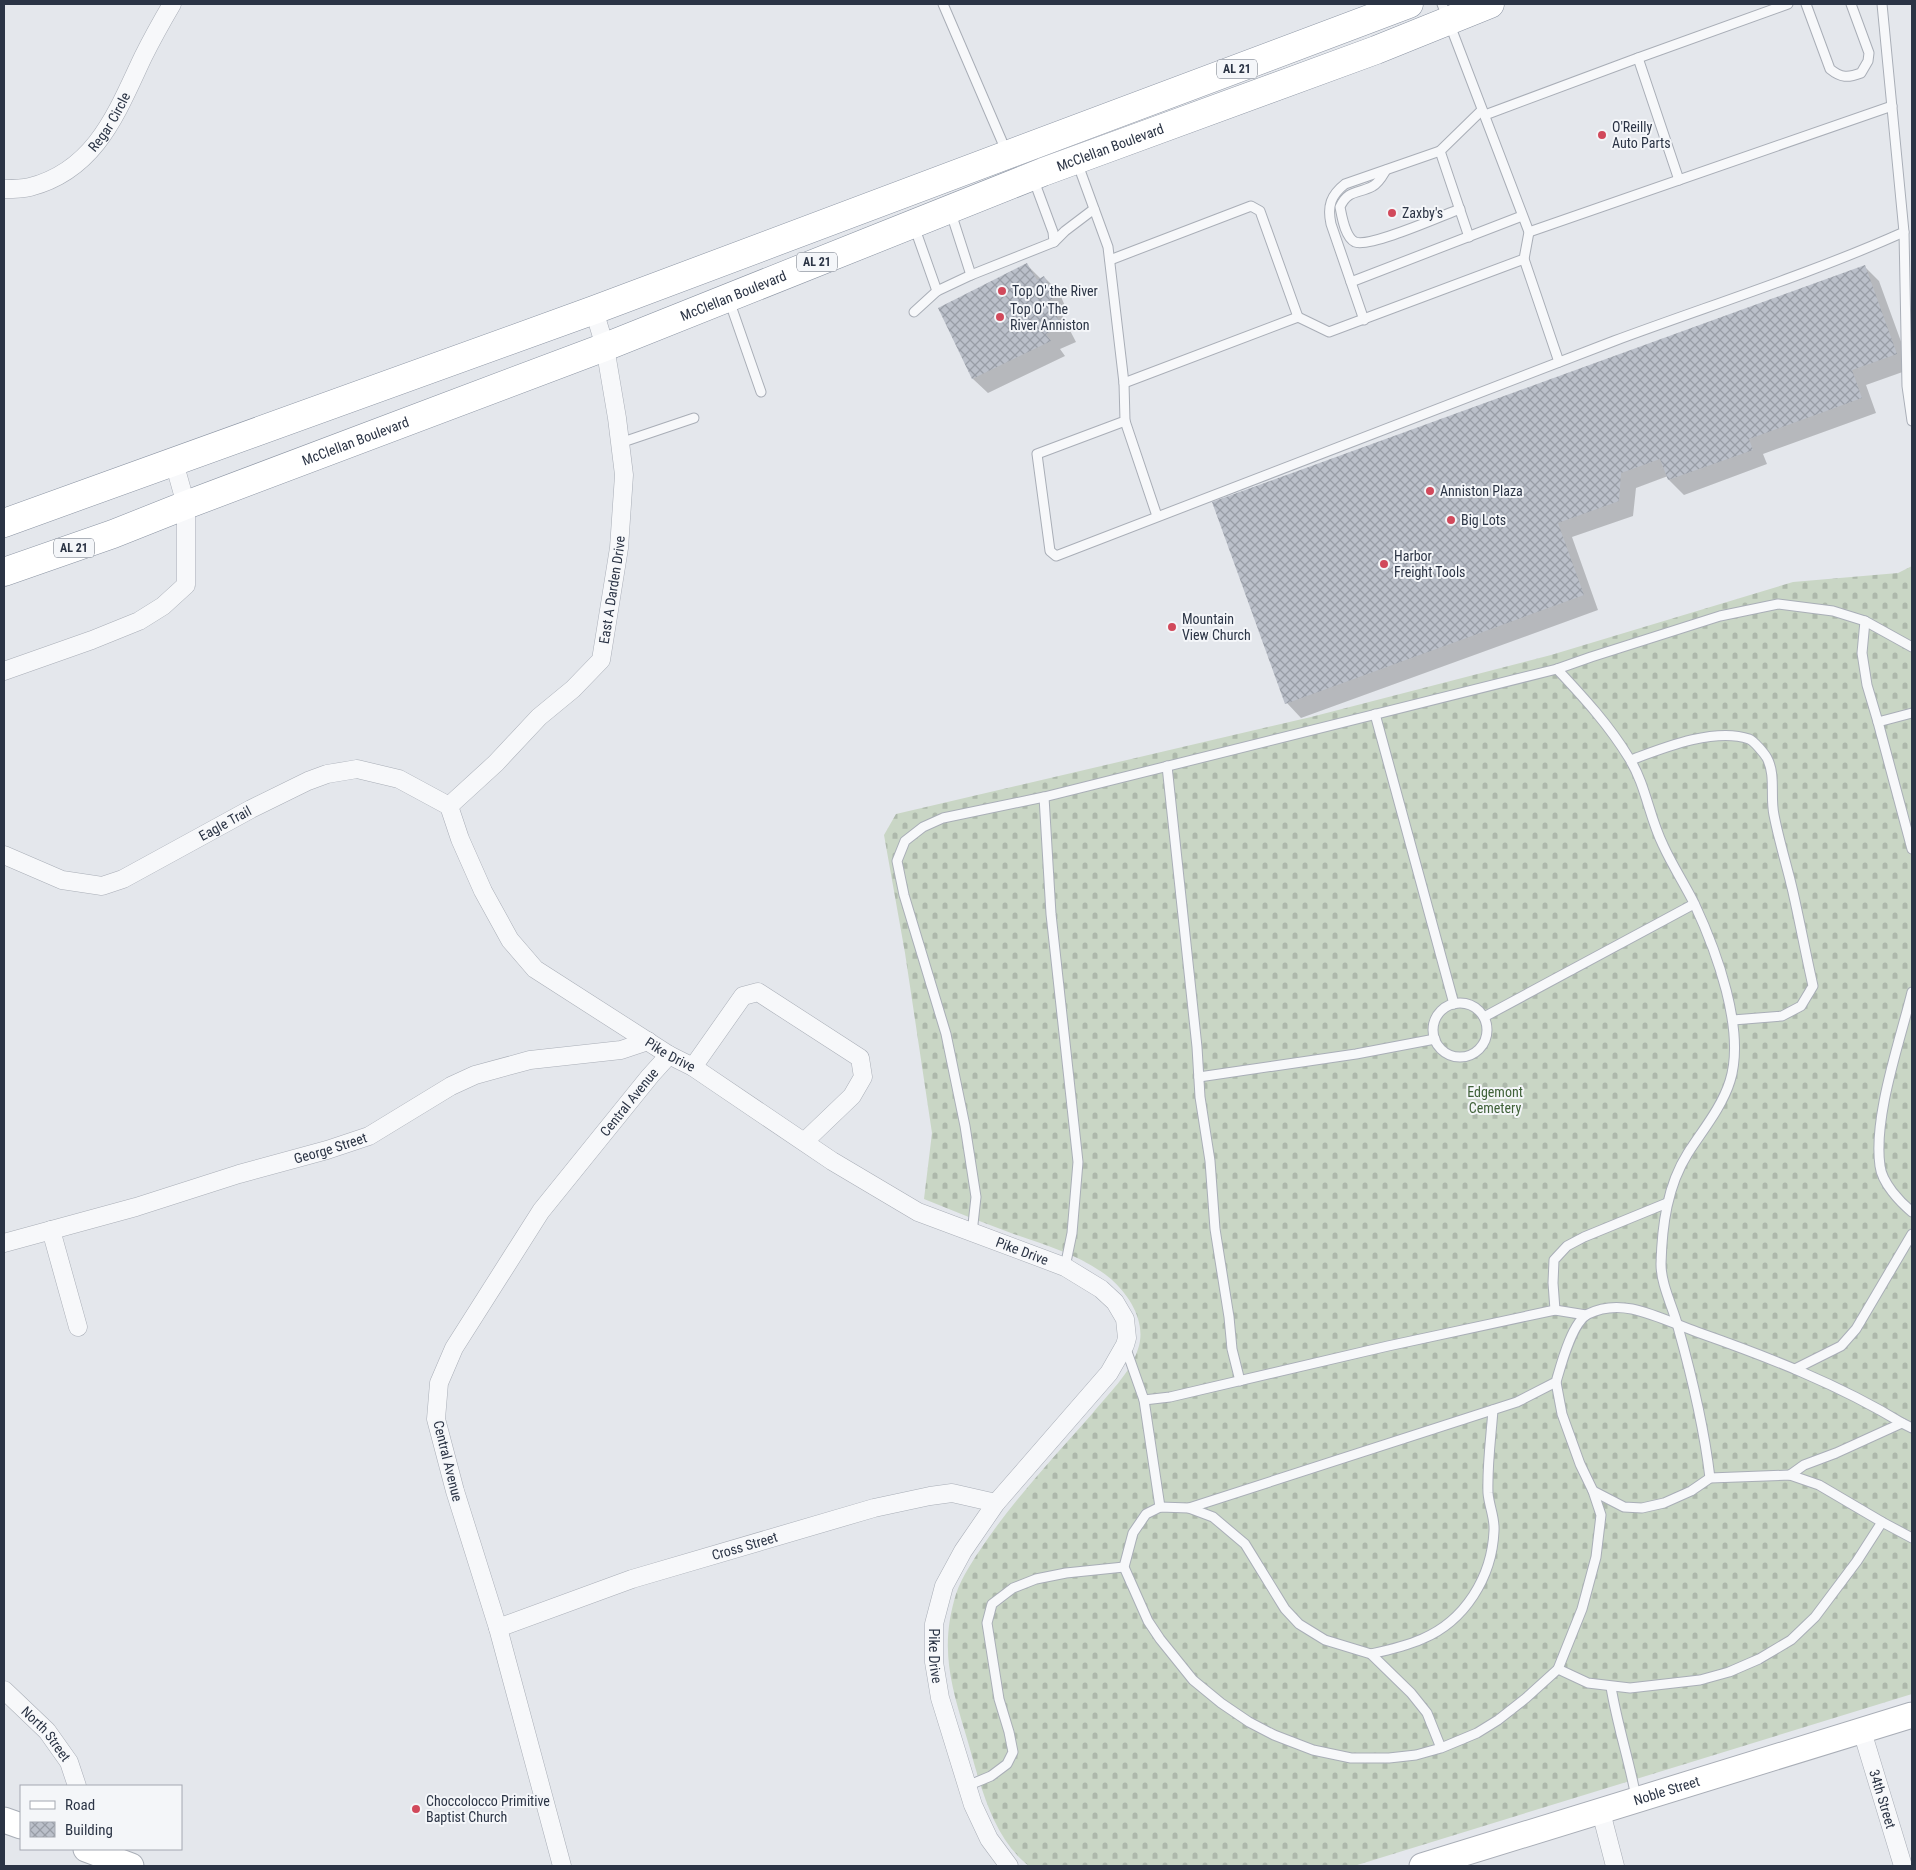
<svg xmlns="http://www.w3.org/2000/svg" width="1916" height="1870" font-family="'Roboto Condensed',sans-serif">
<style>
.cemetery{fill:url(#cemetery-stones)}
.shadow{fill:#0003}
.building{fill:url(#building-cross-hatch)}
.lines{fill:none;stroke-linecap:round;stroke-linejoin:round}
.lane-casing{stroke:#a9aeb7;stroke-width:11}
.street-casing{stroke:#a9aeb7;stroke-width:19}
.secondary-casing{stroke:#a9aeb7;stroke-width:27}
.highway-casing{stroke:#8b94a3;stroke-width:29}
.lane{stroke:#f7f8fa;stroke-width:9}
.street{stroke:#f7f8fa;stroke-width:18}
.secondary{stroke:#fff;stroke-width:25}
.highway{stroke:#fff;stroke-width:28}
.poi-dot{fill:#d1495b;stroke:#f4f6f9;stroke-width:2}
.labels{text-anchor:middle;stroke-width:4;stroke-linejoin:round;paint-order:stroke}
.shield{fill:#f4f6f9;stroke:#676e7b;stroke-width:1}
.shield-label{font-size:12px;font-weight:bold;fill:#2b3445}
.street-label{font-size:14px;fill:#2b3445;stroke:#f4f6f9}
.poi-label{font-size:14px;fill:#2b3445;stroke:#f4f6f9;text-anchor:start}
.park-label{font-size:14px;fill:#3f6138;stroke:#f4f6f9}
</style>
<defs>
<pattern id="cemetery-stones" width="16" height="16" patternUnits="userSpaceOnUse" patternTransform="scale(1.25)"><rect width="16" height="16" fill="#c9d6c5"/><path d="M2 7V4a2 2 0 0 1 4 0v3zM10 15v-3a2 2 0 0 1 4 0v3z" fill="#adb8ab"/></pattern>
<pattern id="building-cross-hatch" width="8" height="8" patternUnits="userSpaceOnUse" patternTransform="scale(1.25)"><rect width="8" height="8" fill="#bbc0ca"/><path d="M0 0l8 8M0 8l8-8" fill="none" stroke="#989da6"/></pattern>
</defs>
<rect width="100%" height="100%" fill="#e4e7ec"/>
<path class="cemetery" d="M1912,566V1694L1354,1866H1029C990,1836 979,1778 965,1732C950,1682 940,1646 956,1594C962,1576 974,1559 984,1544C1016,1497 1055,1456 1092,1414C1108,1394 1130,1374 1138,1349C1147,1323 1130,1296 1111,1279C1082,1255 1045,1245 1011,1233C982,1222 953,1211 924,1199L932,1133L905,953L884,835L896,814L1311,717L1551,655L1793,582L1898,573Z"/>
<g class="shadow">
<polygon points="1027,265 1041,279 1044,277 1059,292 1068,313 1062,315 1076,342 1060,349 1065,356 988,393 973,379 939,308"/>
<polygon points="1864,266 1879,281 1911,369 1866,385 1876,413 1763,454 1767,464 1684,495 1669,480 1668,476 1636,488 1633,516 1572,537 1598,610 1301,718 1287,703"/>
</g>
<g class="building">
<polygon points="1027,263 1037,280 1044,276 1055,298 1049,300 1062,327 1046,334 1051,341 972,379 938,308"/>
<polygon points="1865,265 1897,354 1852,370 1862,398 1749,439 1753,450 1668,480 1660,459 1621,473 1619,501 1558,523 1584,595 1285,704 1212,502"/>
</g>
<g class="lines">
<g class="lane-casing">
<g id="lane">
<polyline points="943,4 1007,153"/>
<path d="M1806,4L1830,69C1841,78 1848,78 1861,73L1868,61L1869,53L1851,4"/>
<polyline points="1485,115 1638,58"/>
<polyline points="1440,151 1469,237"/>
<path d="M1077,162L1108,247L1124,383L1125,421L1037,454L1050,551L1056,556C1242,484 1428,412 1614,341C1711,305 1810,274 1904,232L1882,4"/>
<path d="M1386,170C1383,175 1379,183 1373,186C1359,194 1348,189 1340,207C1342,217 1345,237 1355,242C1370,248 1441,216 1460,209"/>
<polyline points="1033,178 1053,232 1054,242 1065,231 1094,209"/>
<polyline points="1679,180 1638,58 1788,4"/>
<polyline points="951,213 971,275"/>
<polyline points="914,226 937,291"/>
<polyline points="1529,232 1892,106"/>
<polyline points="1904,232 1907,386 1912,421"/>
<polyline points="1524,259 1559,362"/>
<polyline points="1110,260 1251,206 1260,211 1298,317"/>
<polyline points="1351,282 1522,216"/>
<polyline points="729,300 761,392"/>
<polyline points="914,312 937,291 971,275 1054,242"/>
<path d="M1364,320L1331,224C1327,206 1331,195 1345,184L1440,151L1482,110"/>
<polyline points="1124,383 1298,317 1329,332 1524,259 1529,232 1442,4"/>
<polyline points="1125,421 1157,516"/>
<polyline points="620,443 694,418"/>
<polyline points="1865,621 1862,653 1867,685 1878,722 1912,849"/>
<path d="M1557,669C1584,698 1609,725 1629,758C1646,785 1649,817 1663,845C1672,865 1684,883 1694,903C1716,950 1746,1030 1730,1081C1722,1107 1702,1131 1688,1153C1667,1186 1662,1226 1661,1264C1661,1285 1673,1307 1678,1327C1692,1377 1704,1427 1710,1478"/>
<polyline points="1375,714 1454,1004"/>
<polyline points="1878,722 1912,713"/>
<path d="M1631,760C1663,748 1715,727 1749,739C1754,741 1764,753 1767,758C1776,775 1770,797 1774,815C1779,841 1787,866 1793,892C1800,923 1806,955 1813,986L1801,1006L1782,1016L1733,1020"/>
<polyline points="1167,766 1197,1047 1200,1097 1210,1161 1215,1229 1229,1317 1232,1349 1240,1381"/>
<polyline points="1044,797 1051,914 1078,1162 1072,1233 1065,1267"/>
<path d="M1912,992C1900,1041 1873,1117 1880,1166C1882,1183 1900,1202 1912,1212"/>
<circle cx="1460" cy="1030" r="27"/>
<polyline points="1484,1017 1694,904"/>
<polyline points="1199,1077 1356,1054 1435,1039"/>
<polyline points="972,1233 976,1197 965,1126 946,1034 904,895 897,861 905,841 923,827 943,818 1044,797 1557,669 1591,657 1720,616 1778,604 1833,611 1865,621 1912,647"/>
<polyline points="1555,1310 1553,1283 1554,1260 1567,1246 1584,1237 1667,1203"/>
<polyline points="1125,1346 1144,1400 1160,1507"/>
<polyline points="1795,1369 1841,1346 1856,1329 1912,1234"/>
<polyline points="1144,1400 1170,1397 1388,1346 1555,1310 1586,1315"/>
<polyline points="1790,1475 1804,1465 1836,1453 1902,1423 1912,1428"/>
<polyline points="1593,1491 1624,1507 1642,1508 1664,1503 1691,1491 1710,1478 1790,1475 1819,1485 1882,1522 1912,1538"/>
<path d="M1189,1508L1517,1402L1556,1382C1561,1365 1572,1322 1588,1314C1602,1307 1617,1306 1632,1309C1655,1314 1675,1324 1697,1332C1768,1357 1838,1384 1902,1423"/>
<path d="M1371,1654C1389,1650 1406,1646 1422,1639C1465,1621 1492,1577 1494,1531C1495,1518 1489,1506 1488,1493C1487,1465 1491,1437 1493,1410"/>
<polyline points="1558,1669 1588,1683 1630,1688 1700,1680 1729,1672 1759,1659 1791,1640 1815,1617 1857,1561 1882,1522"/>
<path d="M1611,1687C1617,1724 1629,1760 1636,1797"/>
<polyline points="1441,1748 1427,1713 1411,1693 1371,1654 1325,1640 1299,1624 1285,1609 1245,1544 1213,1517 1189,1508 1160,1507 1146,1514 1133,1533 1124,1567 1148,1621 1160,1639 1193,1680 1221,1703 1249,1722 1274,1735 1313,1750 1351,1758 1389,1758 1416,1755 1441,1748 1477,1733 1498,1720 1526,1698 1558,1669 1582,1609 1596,1557 1601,1515 1593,1491 1580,1464 1562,1414 1556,1382"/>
<polyline points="967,1786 991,1776 1007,1764 1013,1752 1009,1732 999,1699 987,1623 992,1604 1013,1588 1036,1579 1066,1573 1124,1567"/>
</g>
</g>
<g class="street-casing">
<g id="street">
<path id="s1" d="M4,189C12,189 22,189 30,187C96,170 117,112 143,57C152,39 162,21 172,4"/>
<polyline points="4,671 92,640 139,621 163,606 186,585 186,505 174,462"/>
<path id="s2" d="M449,806L460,839L483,891L510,940L535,969L669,1055L693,1067L832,1161L918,1212L1065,1267L1101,1289L1115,1302L1125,1319L1127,1338L1125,1345L1109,1373L996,1503L963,1551L944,1586L934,1624V1662L940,1698L973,1805L989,1839L1009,1866"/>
<path id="s3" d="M449,806L496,763L539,717L573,689L601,660L619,548L624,475L617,418L605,347L594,310"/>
<path id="s4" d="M4,855L62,880L102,886L123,879L251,809L308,781L327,774L357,769L399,779L449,806"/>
<polyline points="693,1067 743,996 758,992 860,1058 863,1077 852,1096 805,1141"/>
<polyline points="51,1230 78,1327"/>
<path id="s5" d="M4,1243L136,1207L239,1174L327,1150L369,1136L451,1086L475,1075L530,1060L621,1050L648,1041"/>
<path id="s6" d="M498,1628L632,1579L874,1508L930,1496L952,1493L996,1503"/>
<path id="s7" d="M4,1690L47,1731L69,1762L77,1786"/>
<path id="s8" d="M1862,1731L1903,1866"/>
<polyline points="1601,1812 1615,1866"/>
<path id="s9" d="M562,1866L498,1628L455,1491L436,1419L439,1383L454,1348L541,1211L650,1076L669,1055"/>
</g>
</g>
<g class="secondary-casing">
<g id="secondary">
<polyline points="4,1820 21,1826"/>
<polyline points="86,1849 131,1866"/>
<path id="s10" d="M1422,1866L1912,1715"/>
</g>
</g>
<g class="highway-casing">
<g id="highway">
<polyline points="4,523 594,310 1409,4"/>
<path id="s11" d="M4,572L113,534L186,505L605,347L1043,172L1376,50L1490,4"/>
</g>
</g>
<use href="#lane" class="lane"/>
<use href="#street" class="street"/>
<use href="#secondary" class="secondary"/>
<use href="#highway" class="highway"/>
</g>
<g class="poi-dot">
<circle cx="1602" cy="135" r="5"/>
<circle cx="1392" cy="213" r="5"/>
<circle cx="1002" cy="291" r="5"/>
<circle cx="1000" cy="317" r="5"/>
<circle cx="1430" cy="491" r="5"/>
<circle cx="1451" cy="520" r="5"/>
<circle cx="1384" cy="564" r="5"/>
<circle cx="1172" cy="627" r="5"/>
<circle cx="416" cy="1809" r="5"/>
</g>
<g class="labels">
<g class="shield">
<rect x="1217" y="59.5" width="40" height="19" rx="4"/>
<rect x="797" y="252.5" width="40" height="19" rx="4"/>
<rect x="54" y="538.5" width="40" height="19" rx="4"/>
</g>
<g class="shield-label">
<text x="1237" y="73">AL 21</text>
<text x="817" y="266">AL 21</text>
<text x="74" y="552">AL 21</text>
</g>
<g class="street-label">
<text dy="5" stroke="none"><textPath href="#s1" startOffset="132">Regar Circle</textPath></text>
<text dy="5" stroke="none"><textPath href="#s11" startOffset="1185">McClellan Boulevard</textPath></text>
<text dy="5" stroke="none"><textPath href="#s11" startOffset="780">McClellan Boulevard</textPath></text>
<text dy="5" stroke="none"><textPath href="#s11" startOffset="375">McClellan Boulevard</textPath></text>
<text dy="5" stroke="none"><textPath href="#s3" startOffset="282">East A Darden Drive</textPath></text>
<text dy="5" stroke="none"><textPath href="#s4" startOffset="242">Eagle Trail</textPath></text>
<text dy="5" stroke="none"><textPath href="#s2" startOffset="346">Pike Drive</textPath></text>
<text dy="5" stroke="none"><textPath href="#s9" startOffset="841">Central Avenue</textPath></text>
<text dy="5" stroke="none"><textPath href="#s5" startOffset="340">George Street</textPath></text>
<text dy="5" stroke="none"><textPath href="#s2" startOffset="751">Pike Drive</textPath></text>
<text transform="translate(448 1461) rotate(76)" y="5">Central Avenue</text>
<text dy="5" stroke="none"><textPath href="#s6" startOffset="260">Cross Street</textPath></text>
<text dy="5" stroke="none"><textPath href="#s2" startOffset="1278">Pike Drive</textPath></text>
<text dy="5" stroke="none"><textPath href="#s7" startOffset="61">North Street</textPath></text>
<text dy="5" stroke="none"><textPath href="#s10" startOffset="256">Noble Street</textPath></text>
<text dy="5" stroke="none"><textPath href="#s8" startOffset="71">34th Street</textPath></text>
</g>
<g class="poi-label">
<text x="1612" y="132">O'Reilly<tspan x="1612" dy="16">Auto Parts</tspan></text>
<text x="1402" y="218">Zaxby's</text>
<text x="1012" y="296">Top O' the River</text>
<text x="1010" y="314">Top O' The<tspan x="1010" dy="16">River Anniston</tspan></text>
<text x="1440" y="496">Anniston Plaza</text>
<text x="1461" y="525">Big Lots</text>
<text x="1394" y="561">Harbor<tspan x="1394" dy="16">Freight Tools</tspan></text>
<text x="1182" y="624">Mountain<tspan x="1182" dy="16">View Church</tspan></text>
<text x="426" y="1806">Choccolocco Primitive<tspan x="426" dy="16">Baptist Church</tspan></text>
</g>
<g class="park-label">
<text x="1495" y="1097">Edgemont<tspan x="1495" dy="16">Cemetery</tspan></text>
</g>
</g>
<rect width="1916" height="1870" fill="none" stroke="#2b3445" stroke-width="10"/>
<rect x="20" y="1785" width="162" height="65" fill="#f4f6f9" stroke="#a4a8b1"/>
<rect x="30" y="1801" width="25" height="8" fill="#ffffff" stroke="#a4a8b1"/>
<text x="65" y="1810" font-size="15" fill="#2b3445">Road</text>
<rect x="30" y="1822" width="25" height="15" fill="url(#building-cross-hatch)" stroke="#a4a8b1"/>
<text x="65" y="1835" font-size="15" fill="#2b3445">Building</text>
</svg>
